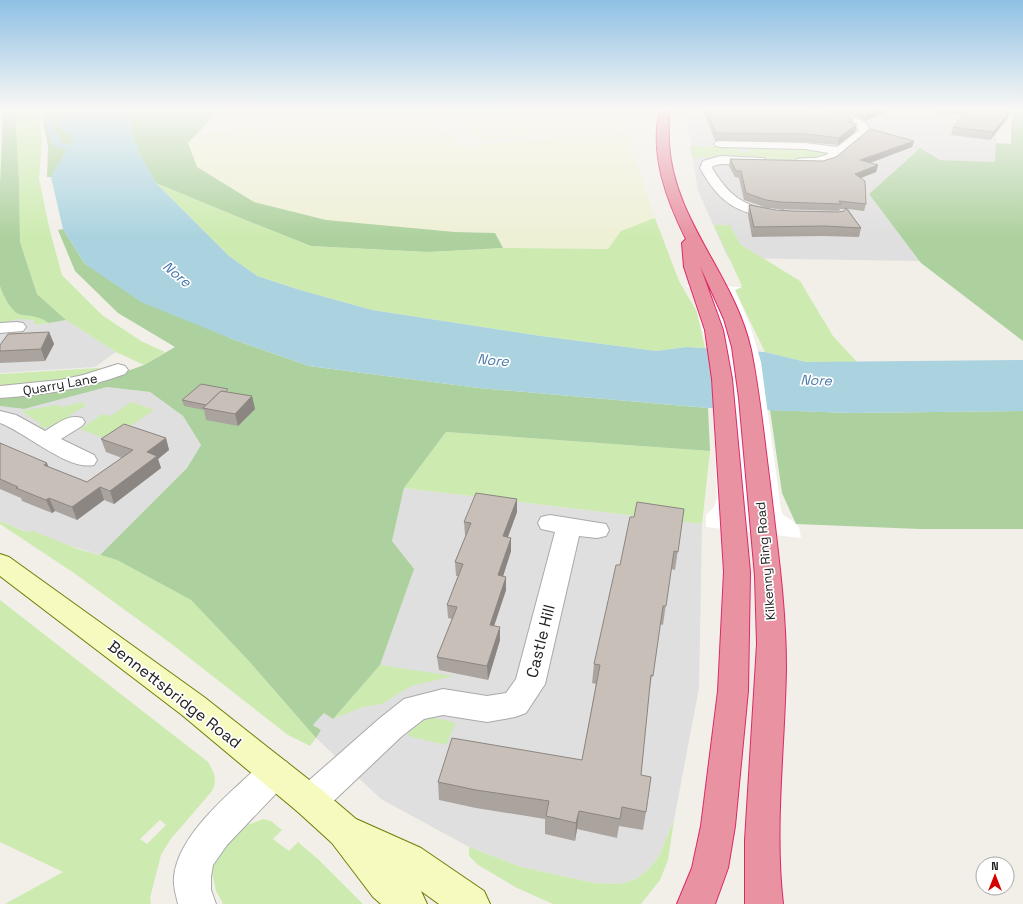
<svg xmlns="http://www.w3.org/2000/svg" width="1023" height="904" font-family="'Space Grotesk',sans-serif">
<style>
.residential{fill:#e0dfdf}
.farmland{fill:#eef0d5}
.grass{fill:#cdebb0;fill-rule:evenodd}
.forest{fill:#add19e}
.water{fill:#aad3df}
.pier{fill:#fff}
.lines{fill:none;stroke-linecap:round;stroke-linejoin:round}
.street-casing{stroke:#a9a9a9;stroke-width:2}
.secondary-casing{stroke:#707d05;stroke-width:2}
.highway-casing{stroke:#dc2a67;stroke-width:2}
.street{fill:#fff;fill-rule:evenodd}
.secondary{fill:#f7fabf;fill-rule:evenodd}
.highway{fill:#e892a2;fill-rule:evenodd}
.wall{fill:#aba49e}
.shaded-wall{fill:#8b8681}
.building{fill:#c7bfb8;stroke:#8b8681}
.labels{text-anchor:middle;stroke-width:3.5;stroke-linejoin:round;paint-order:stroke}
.street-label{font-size:13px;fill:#222;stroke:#fff}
.water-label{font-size:14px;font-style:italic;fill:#4a7aab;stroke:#fff}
.near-street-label{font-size:16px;fill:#222;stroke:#fff}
</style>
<rect width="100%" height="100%" fill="#f2efe9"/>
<g class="residential">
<polygon points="692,110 999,110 997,119 1001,127 997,133 996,162 940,160 920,148 869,194 920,261 728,258 698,191 687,122"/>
<polygon points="16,319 29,319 36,322 36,325 66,320 116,352 95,367 0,373 0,325"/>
<polygon points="107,387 150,392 183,416 201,445 187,468 100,555 26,532 0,521 0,406 24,409"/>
<polygon points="404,488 702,524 699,688 674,820 659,856 648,870 636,879 620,884 594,883 521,867 469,847 381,799 316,738 321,730 313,725 324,713 333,718 392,541"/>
</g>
<g class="farmland">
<polygon points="330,110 423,110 459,146 626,131 655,218 621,231 608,249 503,248 495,233 455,232 326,220 254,202 197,167 188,143 195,136"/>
<polygon points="449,110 636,110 629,129 478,141"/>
</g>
<g class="grass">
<polygon points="14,110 41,110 39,121 42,139 39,179 50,231 62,275 102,315 141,341 165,352 144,365 116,352 66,320 37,294 20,242 19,180"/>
<path d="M690,146L737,147L740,152L749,153L748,147C773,147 801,144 826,153L825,157L810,160L692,157Z"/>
<polygon points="156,183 243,219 311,246 428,252 503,248 608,249 621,231 655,218 679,281 697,312 705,348 687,347 656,351 541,336 372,310 300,290 257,276 229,256"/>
<polygon points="714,225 730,225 740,244 800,281 833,336 857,362 806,362 765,352 735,290 742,286"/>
<path d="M0,286C2,294 11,311 19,313C32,317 37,315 49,323L36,325L33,320L16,319L0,325Z"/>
<polygon points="97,368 107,370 56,385 0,386 0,374"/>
<path d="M81,402L86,406L69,415L72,416C61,423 52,428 39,428L40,423L21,411L56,405L63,407Z"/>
<polygon points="132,402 154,410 109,440 80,429 103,414 110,416"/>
<polygon points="446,432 710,451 702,524 404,488"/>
<polygon points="0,521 26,532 33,531 78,549 117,560 191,600 247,659 316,738 310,746 288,735 169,642 74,573 0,524"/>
<path d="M0,600L208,762C214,773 218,779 212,791L170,840L161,855L150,898L151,904H5L63,872L0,842ZM160,820L166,825L147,844L140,839Z"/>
<polygon points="380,665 453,676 411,686 382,704 363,707 333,719"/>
<polygon points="430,718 441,719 456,723 446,745 408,736 409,731 418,723"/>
<polygon points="263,819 271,821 282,830 273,839 289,851 298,842 319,860 363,904 223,904 216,891 212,872 214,859 245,826"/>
<polygon points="674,820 668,860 660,880 641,904 553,904 517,888 478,865 469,856 469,847 521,867 594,883 620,884 636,879 648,870 659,856"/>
</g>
<g class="forest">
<path d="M1,110H14L15,113L19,180L20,242L37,294L66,320L49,323C37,315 32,317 19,314C11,311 2,294 0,286V184L3,114Z"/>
<polygon points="46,110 49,110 45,122 53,145 68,150 51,177 47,177 48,146 43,122"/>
<polygon points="55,110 73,110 56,125 75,138 70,145 61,143 51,121"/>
<polygon points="133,110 215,111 207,123 188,143 197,167 254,202 326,220 455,232 495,233 503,248 428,252 311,246 243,219 156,183 138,151 130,130"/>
<polygon points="1014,110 1023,110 1023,341 921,263 869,194 920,148 940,160 995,162 996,143 1011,144 1011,128"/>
<polygon points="63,229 85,264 232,339 309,366 479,388 708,408 710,451 446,432 404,488 392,541 414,569 380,665 333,719 324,713 313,725 321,730 316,738 247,659 191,600 117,560 100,555 187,468 201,445 183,416 150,392 107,387 24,409 0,406 0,395 100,381 144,365 175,347 118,313 75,271 58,230"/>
<polygon points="770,410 851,413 1023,411 1023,529 920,529 796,524 782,493"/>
</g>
<polygon class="water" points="49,110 55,110 51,121 61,143 70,145 75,138 56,125 73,110 133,110 130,130 138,151 156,183 229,256 257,276 300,290 372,310 541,336 656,351 687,347 765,352 806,362 1023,360 1023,411 851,413 708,408 479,388 309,366 232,339 141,302 85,264 63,229 51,177 67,150 53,145 45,122"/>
<polygon class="pier" points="685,285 742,287 735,290 750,325 761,362 781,510 783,515 793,521 799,527 801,538 706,527 706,515 714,507 717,498 713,403 710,358 691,289"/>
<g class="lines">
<g class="street-casing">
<g id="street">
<path d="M805,110C827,110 849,111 868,125L870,132C865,139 839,159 831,163C825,166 803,166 797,165L795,162L797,159C808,157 819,160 829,153L805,149L720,147L716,146L714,144L716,142L720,141L805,143L837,147L858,131V128L842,120L806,112Z"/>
<path d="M720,156L764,158L766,161L764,164L760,165L721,164L713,166L712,168C723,186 736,202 758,207C766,208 775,208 783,210L785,213L783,216C775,218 766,216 758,215C729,210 714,193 700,168L703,161Z"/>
<polygon points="17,322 23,323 26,327 23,331 0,333 0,323"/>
<path d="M118,364L125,366L128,370L125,374C84,389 43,395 0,398V386L60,380L83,375Z"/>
<path d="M0,411L16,415L45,431C57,424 68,414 82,418L85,422L82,426L61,439L94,455L97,460L94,465C68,471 25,432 0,423Z"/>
<polygon points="550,515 606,524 609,530 606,536 597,538 579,536 545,684 526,713 515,717 487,722 443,715 424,719 402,736 322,812 310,817 298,812 293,801 298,790 380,718 404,699 443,689 487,696 506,693 516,679 555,532 541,529 538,523 541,517"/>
<path d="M275,757L287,762L291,772L287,782L227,845L213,865L211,877V890L216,904H178C176,895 173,886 174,877C178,833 234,790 263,762Z"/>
</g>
</g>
<g class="secondary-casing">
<polygon id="secondary" points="0,554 9,557 204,697 322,790 356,819 421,848 484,891 490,904 439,904 421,891 427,904 381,904 373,897 332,843 298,812 182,715 0,576"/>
</g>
<g class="highway-casing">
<path id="highway" d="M660,110H670C668,121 669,132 669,143C673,220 735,276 751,350C760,394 764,439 770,484C777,545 786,606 786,667C785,746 774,826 783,904H745V840L757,644L755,576L739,398L732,347L724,319L700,266L723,330L732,379L750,572L748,691L735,826L728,868L715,904H677L692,868L701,826L718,691L724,572L712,379L705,330L684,267L682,243L686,239C667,201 649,154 660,110Z"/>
</g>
<use href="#street" class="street"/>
<use href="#secondary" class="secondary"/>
<use href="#highway" class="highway"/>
</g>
<g class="wall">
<polygon points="703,110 824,110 853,119 852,123 855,132 838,145 805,142 715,141"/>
<polygon points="832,110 890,110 865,121 854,115 838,111"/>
<polygon points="939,110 1009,110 1010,112 1007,119 990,140 951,135 953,127 965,115 938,113"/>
<polygon points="914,141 912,147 870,163 878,165 876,172 861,178 866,204 864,211 848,209 861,228 859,237 823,236 752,237 748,215 749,205 776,210 792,211 838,212 844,211 845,209 840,209 839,211 779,209 765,207 744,200 739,178 735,177 729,166 730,159 823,161"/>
<polygon points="49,332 54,344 45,361 0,363 0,345"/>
<polygon points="229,392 252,396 255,409 238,426 206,420 204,410 184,406 182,400"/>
<polygon points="166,438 169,450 158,459 161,468 114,504 104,500 77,520 55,511 52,513 22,501 21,498 0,489 0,443 49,467 87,482 122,458 106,452 101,439"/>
<polygon points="517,499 517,512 508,537 511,551 503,576 506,577 506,590 494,626 500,627 500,640 488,680 439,670 437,657 452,619 448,618 447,605 458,576 456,576 455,562 466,535 465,535 464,522"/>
<polygon points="684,509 675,570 671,569 663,625 660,624 649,694 641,775 646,812 643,830 619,826 617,838 577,829 575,841 545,834 545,819 476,808 439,800 438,782 582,760 596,684 592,683 594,664 620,565 634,517"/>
</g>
<g class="shaded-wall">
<polygon points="875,110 890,110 865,121 866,114"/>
<polygon points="1010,112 1007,119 990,140 993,132"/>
<polygon points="853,119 852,127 847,122"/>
<polygon points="857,124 855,132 838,145 839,138"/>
<polygon points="914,141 912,147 859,167 860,160"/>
<polygon points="878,165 876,172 853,181 855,174"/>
<polygon points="49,332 54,344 45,361 41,349"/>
<polygon points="252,396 255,409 238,426 235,414"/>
<polygon points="166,438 169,450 158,459 161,468 114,504 110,491 147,452"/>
<polygon points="47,463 52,476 44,465"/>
<polygon points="100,487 104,500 77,520 72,507"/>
<polygon points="49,498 55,511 52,513 46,500"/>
<polygon points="517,499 517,512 503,550 503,536"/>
<polygon points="511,538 511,551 499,589 498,575"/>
<polygon points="506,577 506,590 490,638 490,625"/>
<polygon points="500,627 500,640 488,680 487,666"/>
<polygon points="579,811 577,829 575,841 576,823"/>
</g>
<g class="building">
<polygon points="706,110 824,110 843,114 853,119 847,122 857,124 839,138 807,134 716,133"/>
<polygon points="859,110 875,110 866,114"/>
<polygon points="969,110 1009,110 1010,112 993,132 953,127"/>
<polygon points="870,129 914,141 860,160 878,165 855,174 865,181 866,204 839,201 841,204 780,202 766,200 746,193 741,171 736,171 730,159 823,161 836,157"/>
<polygon points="749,205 776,210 792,211 838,212 844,211 846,208 861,228 825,226 754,227"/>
<polygon points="49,332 41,349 0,351 0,345 8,334"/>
<polygon points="201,384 228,389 225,392 221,391 206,405 182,400"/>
<polygon points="221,391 252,396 235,414 203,408"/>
<polygon points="124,424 166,438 147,452 157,456 110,491 100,487 72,507 49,498 46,500 16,488 18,487 0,479 0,443 47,463 44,465 87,482 133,450 101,439"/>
<polygon points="476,493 517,499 503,536 511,538 498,575 506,577 490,625 500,627 487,666 437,657 457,607 447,605 463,564 455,562 471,523 464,522"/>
<polygon points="637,502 684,509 678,552 674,551 666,606 663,606 653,676 651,675 641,775 651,777 646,812 622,807 620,819 579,811 576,823 546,816 549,801 476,790 438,782 452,738 582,760 600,665 594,664 616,565 620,565 630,517 634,517"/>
</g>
<linearGradient id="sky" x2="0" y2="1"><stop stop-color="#8fc0e4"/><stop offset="0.46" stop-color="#f9f8f5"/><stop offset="1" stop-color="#f9f8f5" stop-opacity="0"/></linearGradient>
<rect width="1023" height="237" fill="url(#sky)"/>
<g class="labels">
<g class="street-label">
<text transform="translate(60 384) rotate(-10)" y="5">Quarry Lane</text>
<text transform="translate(765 561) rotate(-95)" y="5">Kilkenny Ring Road</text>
</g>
<g class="water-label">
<text transform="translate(177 274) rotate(40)" y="5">Nore</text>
<text transform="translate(493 360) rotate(5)" y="5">Nore</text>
<text transform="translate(816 380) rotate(2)" y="5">Nore</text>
</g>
<g class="near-street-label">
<text transform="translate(540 641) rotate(-76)" y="6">Castle Hill</text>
<text transform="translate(175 694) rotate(38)" y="6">Bennettsbridge Road</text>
</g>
</g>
<g transform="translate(995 876)"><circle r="19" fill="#ffffff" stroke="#a7a7a7"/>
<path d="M0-3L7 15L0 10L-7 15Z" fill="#d40000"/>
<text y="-6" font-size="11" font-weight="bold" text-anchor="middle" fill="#222222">N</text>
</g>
</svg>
